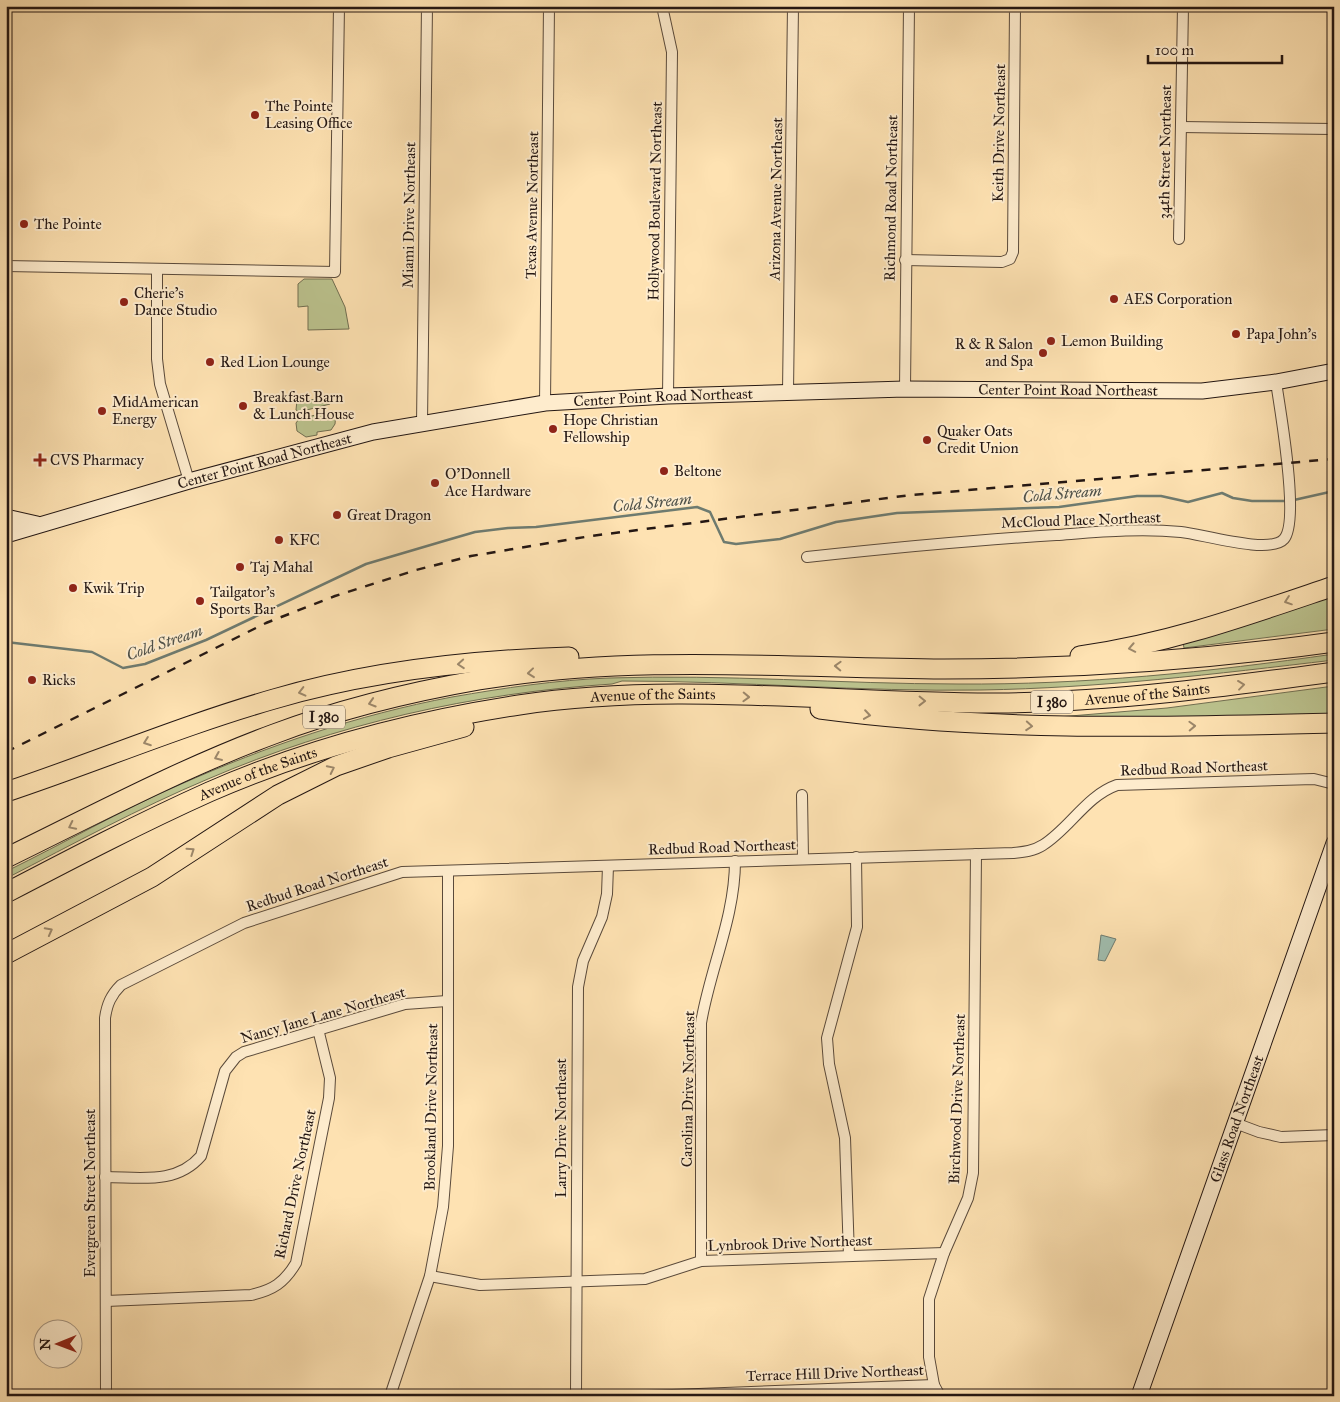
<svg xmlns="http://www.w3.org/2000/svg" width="1340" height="1402" font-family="'IM FELL Great Primer',serif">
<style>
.green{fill:#bcc48f;stroke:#706e51}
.water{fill:#a0bdae;stroke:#6e7b70}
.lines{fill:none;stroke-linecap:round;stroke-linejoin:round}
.stream{stroke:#6e7b70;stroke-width:2.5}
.street-casing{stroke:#5a4a3b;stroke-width:12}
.secondary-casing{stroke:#241713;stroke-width:17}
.highway-casing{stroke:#241713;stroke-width:21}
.street{stroke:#feeccd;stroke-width:10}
.secondary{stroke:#feeccd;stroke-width:15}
.highway{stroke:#fee2b2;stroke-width:19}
.rail{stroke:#241713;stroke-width:2.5;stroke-dasharray:9 9;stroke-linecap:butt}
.oneway{stroke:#9c876a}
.poi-dot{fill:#8f2418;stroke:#feeccd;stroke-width:2}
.labels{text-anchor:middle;stroke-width:4;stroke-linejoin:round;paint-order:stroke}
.shield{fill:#feeccd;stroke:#65574b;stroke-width:1}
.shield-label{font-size:14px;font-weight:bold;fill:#241713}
.poi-label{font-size:15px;fill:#241713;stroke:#feeccd;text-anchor:start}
.street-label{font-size:15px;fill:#241713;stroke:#feeccd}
.water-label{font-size:16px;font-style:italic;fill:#4f5149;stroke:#feeccd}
</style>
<rect width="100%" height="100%" fill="#fee2b2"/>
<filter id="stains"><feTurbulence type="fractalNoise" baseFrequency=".004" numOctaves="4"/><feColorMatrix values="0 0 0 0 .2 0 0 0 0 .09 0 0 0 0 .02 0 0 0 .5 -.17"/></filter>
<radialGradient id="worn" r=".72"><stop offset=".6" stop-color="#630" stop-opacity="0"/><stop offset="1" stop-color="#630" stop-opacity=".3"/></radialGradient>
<g class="green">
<polygon points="304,279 332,279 345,307 349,329 308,330 308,306 298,307 298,284"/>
<polygon points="333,399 330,404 299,412 296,410 297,400"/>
<polygon points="332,411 336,413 335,424 331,430 317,432 317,435 306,437 297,431 296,423 299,419"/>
<polygon points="1334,591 1334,629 1184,648 1183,642"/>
<path d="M1334,654V660C1215,674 1101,688 981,690C861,692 742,681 622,681L612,684C473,693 336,724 208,779C139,808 73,844 7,878V871C64,843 120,811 179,785C267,746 357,715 452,697C504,688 556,680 609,678C725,674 842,684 958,684C1083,685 1210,672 1334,654Z"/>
<polygon points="1334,686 1334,715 1243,720 1046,718 1167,708"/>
</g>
<polygon class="water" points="1101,935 1116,939 1105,961 1098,960"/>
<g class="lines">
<g class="stream">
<polyline points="1294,500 1334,491"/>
<polyline points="6,642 92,652 123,668 145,664 206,640 366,564 444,541 475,532 508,528 536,527 697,507 710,512 724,542 736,544 780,539 836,522 897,513 1059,507 1137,496 1161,496 1188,502 1222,493 1233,498 1252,501 1288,501"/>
</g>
<g class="street-casing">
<g id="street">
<polyline points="662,6 672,52 668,396"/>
<polyline points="1181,127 1334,129"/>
<polyline points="1179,239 1183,6"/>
<polyline points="905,260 1002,262 1010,259 1013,252 1015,6"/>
<polyline points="6,266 335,272 339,6"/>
<polyline points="157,269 157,359 160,384 189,481"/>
<polyline points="905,389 909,6"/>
<polyline points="788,392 793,6"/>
<polyline points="545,403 549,6"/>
<polyline points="422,424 427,6"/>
<path d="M807,557C890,548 973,540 1056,535C1098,532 1139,528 1181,532C1202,534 1270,555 1284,539C1300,521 1280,409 1276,382"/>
<polyline points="802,795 803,859"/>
<polyline points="1235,1123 1259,1132 1281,1137 1334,1135"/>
<path d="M105,1177C140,1177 176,1185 201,1156L225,1071L236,1057L244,1052L405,1004L447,1001"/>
<polyline points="849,1256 845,1138 829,1064 827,1038 857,927 856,857"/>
<path d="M701,1261V1023C710,969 735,917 735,861"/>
<polyline points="430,1276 480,1285 645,1279 701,1261 944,1253"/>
<path d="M106,1301L251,1295C273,1290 284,1283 296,1263L329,1098L330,1078L318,1029"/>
<path d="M106,1396L105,1018C107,1004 111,995 121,985L244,923L402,872L1013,853C1023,852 1034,851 1043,845C1070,828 1086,796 1117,785L1314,779L1334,784"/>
<polyline points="390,1396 430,1276 443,1207 448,1146 448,871"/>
<polyline points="576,1396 578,987 583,961 602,917 607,894 608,866"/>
<polyline points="646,1396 934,1385"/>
<polyline points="940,1396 934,1385 929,1357 929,1299 944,1253 968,1198 973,1173 976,854"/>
</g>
</g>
<g class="secondary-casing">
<g id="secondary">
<polyline points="6,517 37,524"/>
<path id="s1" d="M6,535L189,481L373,432L545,403L668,396L905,389L1202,391L1276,382L1334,371"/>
<path id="s2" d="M1139,1396L1334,843"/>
</g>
</g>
<g class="highway-casing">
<g id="highway">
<path d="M1080,656C1171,643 1248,615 1334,586"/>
<path d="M820,709C993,732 1160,727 1334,723"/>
<path d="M6,792C96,762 183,725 274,699C370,671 469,660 569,657"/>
<path d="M6,858C94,815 182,768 274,734C340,709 410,692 479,680C633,654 789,668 944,669C1075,669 1204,660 1334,642"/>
<path id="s3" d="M6,893C73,858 140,823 209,792C307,749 414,721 519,705C677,681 840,704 999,703C1112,702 1222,687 1334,672"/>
<polyline points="6,954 152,877 278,795 336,766 388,748 464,727"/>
</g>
</g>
<use href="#street" class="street"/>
<use href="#secondary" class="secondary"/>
<use href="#highway" class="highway"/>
<polyline class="rail" points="6,752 266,623 335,596 416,570 471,556 591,536 911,495 1334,459"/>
</g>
<defs><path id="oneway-chevron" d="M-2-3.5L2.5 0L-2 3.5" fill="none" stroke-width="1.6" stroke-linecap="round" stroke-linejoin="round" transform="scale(1.25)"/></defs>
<g class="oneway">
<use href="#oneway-chevron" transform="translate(1288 601) rotate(161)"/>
<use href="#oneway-chevron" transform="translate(1132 648) rotate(169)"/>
<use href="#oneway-chevron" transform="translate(461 664) rotate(176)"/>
<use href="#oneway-chevron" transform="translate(838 666) rotate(-178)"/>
<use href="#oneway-chevron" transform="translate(531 673) rotate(174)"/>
<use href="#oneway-chevron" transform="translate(1241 685) rotate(-7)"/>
<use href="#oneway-chevron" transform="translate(302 692) rotate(166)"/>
<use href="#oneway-chevron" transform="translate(746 697) rotate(2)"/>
<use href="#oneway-chevron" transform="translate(922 701) rotate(1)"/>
<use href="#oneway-chevron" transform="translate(372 703) rotate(163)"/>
<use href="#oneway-chevron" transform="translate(867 715) rotate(8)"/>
<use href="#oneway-chevron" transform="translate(1029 726) rotate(4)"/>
<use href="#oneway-chevron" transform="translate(1192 726) rotate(-2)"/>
<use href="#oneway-chevron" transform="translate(147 742) rotate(160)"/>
<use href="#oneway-chevron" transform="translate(218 757) rotate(157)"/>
<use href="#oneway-chevron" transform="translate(331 769) rotate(-26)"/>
<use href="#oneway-chevron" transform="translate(72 826) rotate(154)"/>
<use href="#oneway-chevron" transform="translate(191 851) rotate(-34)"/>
<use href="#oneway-chevron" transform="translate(49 931) rotate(-28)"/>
</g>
<g class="poi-dot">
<circle cx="255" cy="115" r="5"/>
<circle cx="24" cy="224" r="5"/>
<circle cx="1114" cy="299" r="5"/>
<circle cx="124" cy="302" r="5"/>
<circle cx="1236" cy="334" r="5"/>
<circle cx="1051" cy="341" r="5"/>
<circle cx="1043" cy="353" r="5"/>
<circle cx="210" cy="362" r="5"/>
<circle cx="243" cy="406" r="5"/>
<circle cx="102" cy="411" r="5"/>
<circle cx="553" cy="429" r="5"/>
<circle cx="927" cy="440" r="5"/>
<path d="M37.5 452.5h5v5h5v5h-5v5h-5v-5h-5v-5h5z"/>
<circle cx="664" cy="471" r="5"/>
<circle cx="435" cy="483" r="5"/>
<circle cx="337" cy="515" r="5"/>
<circle cx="279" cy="540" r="5"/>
<circle cx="240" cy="567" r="5"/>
<circle cx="73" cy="588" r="5"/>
<circle cx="200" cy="601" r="5"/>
<circle cx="32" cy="680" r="5"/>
</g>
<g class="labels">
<g class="shield">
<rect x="1031" y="690.5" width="42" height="23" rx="4"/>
<rect x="303" y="705.5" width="42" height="23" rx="4"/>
</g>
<g class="shield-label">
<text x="1052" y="707">I 380</text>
<text x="324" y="722">I 380</text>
</g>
<g class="poi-label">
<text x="265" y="111">The Pointe<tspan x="265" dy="17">Leasing Office</tspan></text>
<text x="34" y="229">The Pointe</text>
<text x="134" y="298">Cherie's<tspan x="134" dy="17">Dance Studio</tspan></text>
<text x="1124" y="304">AES Corporation</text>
<text x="1246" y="339">Papa John's</text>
<text x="1061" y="346">Lemon Building</text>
<text x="1033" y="349" text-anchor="end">R &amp; R Salon<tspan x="1033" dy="17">and Spa</tspan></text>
<text x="220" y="367">Red Lion Lounge</text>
<text x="253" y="402">Breakfast Barn<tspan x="253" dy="17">&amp; Lunch House</tspan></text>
<text x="112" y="407">MidAmerican<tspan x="112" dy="17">Energy</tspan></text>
<text x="563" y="425">Hope Christian<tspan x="563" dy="17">Fellowship</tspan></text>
<text x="937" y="436">Quaker Oats<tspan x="937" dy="17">Credit Union</tspan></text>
<text x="50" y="465">CVS Pharmacy</text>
<text x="674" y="476">Beltone</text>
<text x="445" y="479">O'Donnell<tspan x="445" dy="17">Ace Hardware</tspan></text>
<text x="347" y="520">Great Dragon</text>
<text x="289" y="545">KFC</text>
<text x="250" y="572">Taj Mahal</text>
<text x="83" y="593">Kwik Trip</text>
<text x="210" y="597">Tailgator's<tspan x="210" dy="17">Sports Bar</tspan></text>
<text x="42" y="685">Ricks</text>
</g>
<g class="street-label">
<text transform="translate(999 133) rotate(-89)" y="5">Keith Drive Northeast</text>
<text transform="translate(1165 152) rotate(-89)" y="5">34th Street Northeast</text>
<text transform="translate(891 198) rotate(-89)" y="5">Richmond Road Northeast</text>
<text transform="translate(776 199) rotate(-89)" y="5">Arizona Avenue Northeast</text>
<text transform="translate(655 201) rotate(-89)" y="5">Hollywood Boulevard Northeast</text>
<text transform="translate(532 205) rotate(-89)" y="5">Texas Avenue Northeast</text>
<text transform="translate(409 215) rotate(-89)" y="5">Miami Drive Northeast</text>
<text dy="5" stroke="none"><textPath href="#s1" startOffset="1079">Center Point Road Northeast</textPath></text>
<text dy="5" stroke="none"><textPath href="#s1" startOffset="674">Center Point Road Northeast</textPath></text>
<text dy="5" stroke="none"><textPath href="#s1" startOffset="269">Center Point Road Northeast</textPath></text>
<text transform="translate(1081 520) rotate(-2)" y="5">McCloud Place Northeast</text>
<text dy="5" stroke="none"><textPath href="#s3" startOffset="1179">Avenue of the Saints</textPath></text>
<text dy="5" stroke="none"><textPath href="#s3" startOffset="684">Avenue of the Saints</textPath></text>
<text transform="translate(1194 768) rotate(-2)" y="5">Redbud Road Northeast</text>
<text dy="5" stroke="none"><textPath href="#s3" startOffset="279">Avenue of the Saints</textPath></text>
<text transform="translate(722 847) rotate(-2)" y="5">Redbud Road Northeast</text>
<text transform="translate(317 884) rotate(-18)" y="5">Redbud Road Northeast</text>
<text transform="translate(323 1015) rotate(-16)" y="5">Nancy Jane Lane Northeast</text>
<text transform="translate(688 1089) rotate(-89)" y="5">Carolina Drive Northeast</text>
<text transform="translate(957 1099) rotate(-88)" y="5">Birchwood Drive Northeast</text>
<text transform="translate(431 1107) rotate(-89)" y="5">Brookland Drive Northeast</text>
<text dy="5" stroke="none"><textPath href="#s2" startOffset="294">Glass Road Northeast</textPath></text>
<text transform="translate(561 1128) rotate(-90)" y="5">Larry Drive Northeast</text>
<text transform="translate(295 1184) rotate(-78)" y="5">Richard Drive Northeast</text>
<text transform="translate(90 1193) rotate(-90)" y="5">Evergreen Street Northeast</text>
<text transform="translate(790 1243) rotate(-2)" y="5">Lynbrook Drive Northeast</text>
<text transform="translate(835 1373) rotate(-2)" y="5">Terrace Hill Drive Northeast</text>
</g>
<g class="water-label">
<text transform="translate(1062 493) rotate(-5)" y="6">Cold Stream</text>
<text transform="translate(652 502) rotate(-6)" y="6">Cold Stream</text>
<text transform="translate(164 642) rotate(-19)" y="6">Cold Stream</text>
</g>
</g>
<rect width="1340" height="1402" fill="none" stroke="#fee2b2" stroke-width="25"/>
<rect x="8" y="8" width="1325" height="1387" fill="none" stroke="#241713" stroke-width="2.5"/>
<rect x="12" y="12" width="1315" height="1377" fill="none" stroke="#241713"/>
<g transform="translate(58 1344) rotate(269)"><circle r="24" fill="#feeccd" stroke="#a79783"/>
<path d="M0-4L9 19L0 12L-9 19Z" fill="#8f2418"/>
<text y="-8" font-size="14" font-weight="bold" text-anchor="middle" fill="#241713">N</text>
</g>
<path d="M1148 55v8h134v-8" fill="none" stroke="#241713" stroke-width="2.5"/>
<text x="1155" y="55" font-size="15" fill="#241713" stroke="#feeccd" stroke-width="4" paint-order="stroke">100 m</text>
<rect width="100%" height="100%" filter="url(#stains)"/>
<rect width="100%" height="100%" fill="url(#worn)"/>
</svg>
